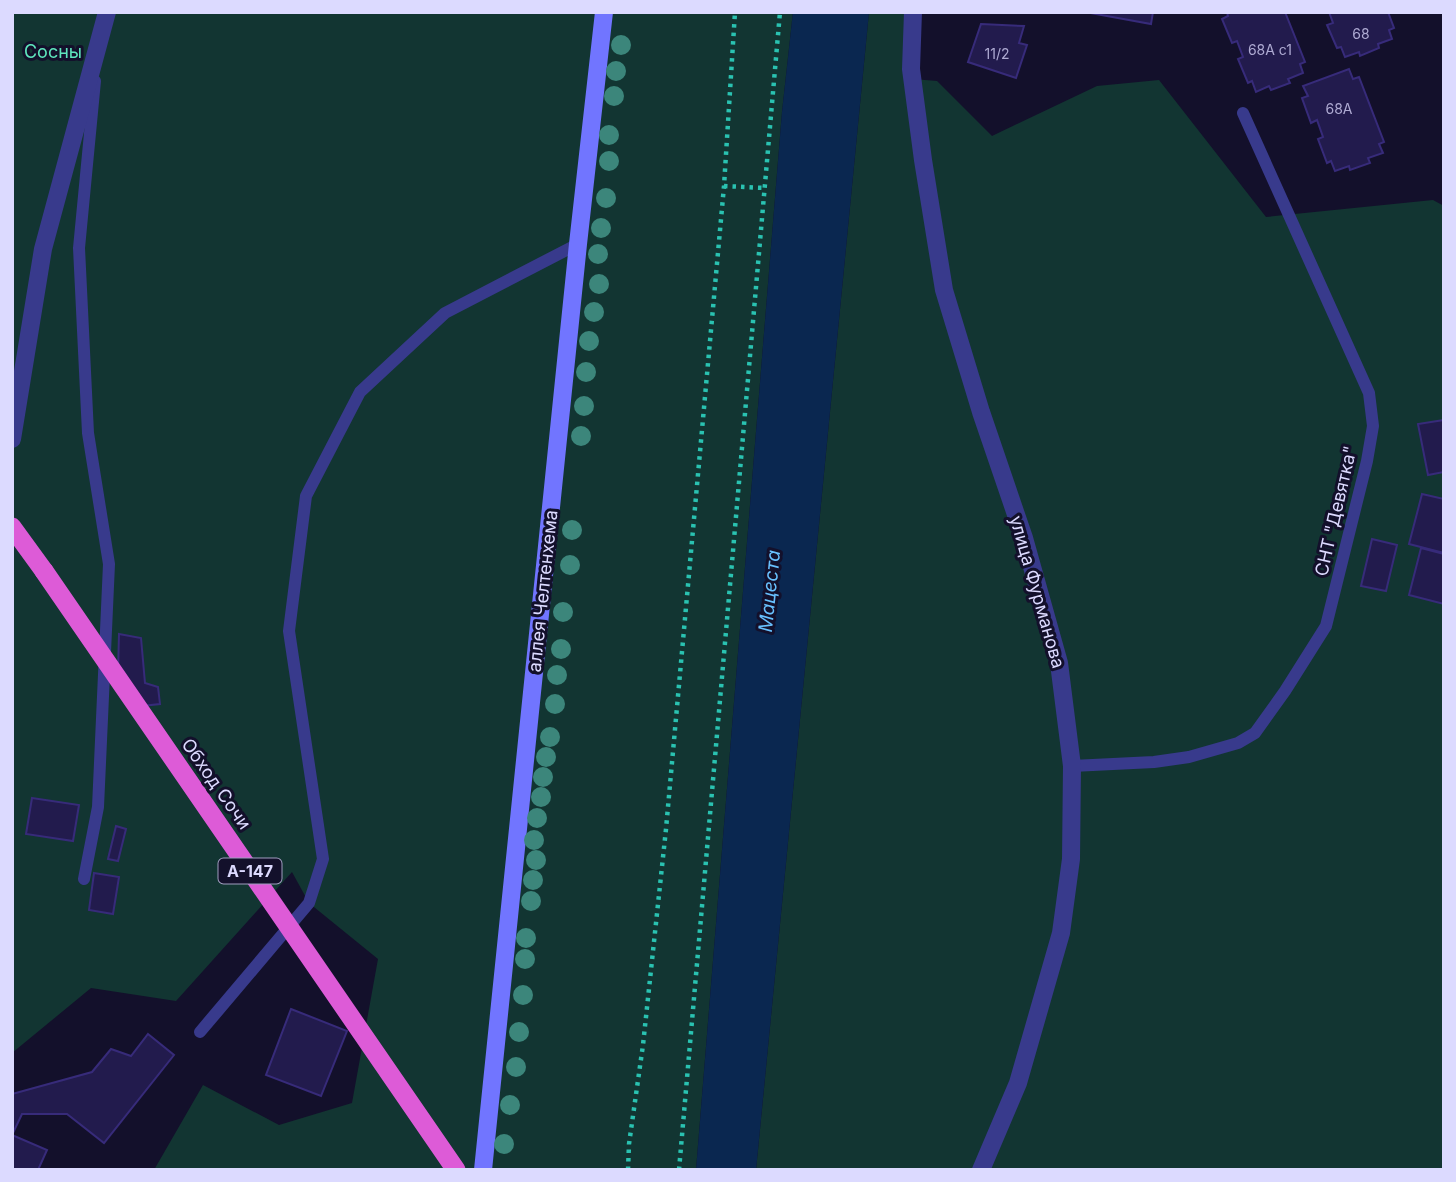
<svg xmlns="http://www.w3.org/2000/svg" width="1456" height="1182" font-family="Inter,sans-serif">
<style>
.green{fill:#123532}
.water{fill:#0a2750}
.building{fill:#221b4d;stroke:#372b7a;stroke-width:2}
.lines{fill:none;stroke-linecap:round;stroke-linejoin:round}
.path{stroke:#2ac2b1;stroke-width:4.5;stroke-dasharray:3.5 5;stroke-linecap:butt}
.service{stroke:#383a8c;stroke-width:12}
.tertiary{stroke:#383a8c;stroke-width:18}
.secondary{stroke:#7175ff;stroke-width:18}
.trunk{stroke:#dd5bd7;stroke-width:19}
.trunk-bridge{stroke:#dd5bd7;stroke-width:19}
.tree{fill:#3c867b}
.labels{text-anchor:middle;stroke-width:6;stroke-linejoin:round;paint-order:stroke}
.number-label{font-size:14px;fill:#aeaad2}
.shield{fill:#13102b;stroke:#a09dbf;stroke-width:2}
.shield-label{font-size:16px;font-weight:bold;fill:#dcdaff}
.park-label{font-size:18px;fill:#5ee6bd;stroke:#13102b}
.street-label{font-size:18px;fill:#dcdaff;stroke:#13102b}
.water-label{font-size:19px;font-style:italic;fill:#68c1ff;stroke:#13102b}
</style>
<rect width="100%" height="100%" fill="#13102b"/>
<g class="green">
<polygon points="12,12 793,12 782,112 696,1170 154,1170 203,1085 279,1125 352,1103 378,959 309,903 292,872 176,1001 91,988 12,1053"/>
<polygon points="869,12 917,12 913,79 937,81 992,136 1097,86 1159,80 1266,217 1433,200 1444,206 1444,1170 756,1170"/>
</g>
<polygon class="water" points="793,12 869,12 756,1170 696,1170 782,112"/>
<g class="building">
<polygon points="1085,12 1153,12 1151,24"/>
<polygon points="1227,12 1285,12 1305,62 1300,64 1303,73 1288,79 1290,83 1271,90 1269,86 1256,92 1252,81 1248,83 1238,59 1243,57 1237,41 1232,43 1222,19 1228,16"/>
<polygon points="1329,12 1388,12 1394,28 1389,30 1392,39 1378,44 1379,48 1360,56 1359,52 1345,57 1341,47 1337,48 1327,25 1333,23"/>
<polygon points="981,24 1024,26 1019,43 1027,45 1016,78 968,62"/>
<polygon points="1349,69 1353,79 1359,77 1384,142 1379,144 1383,153 1368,158 1370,163 1350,170 1349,166 1335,171 1331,161 1327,163 1318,139 1323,137 1317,120 1311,123 1302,98 1308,96 1303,86"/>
<polygon points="1444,420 1444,472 1428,475 1418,424"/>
<polygon points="1422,494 1444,499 1444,553 1409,544"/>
<polygon points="1372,539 1397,545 1386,591 1361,586"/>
<polygon points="1421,548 1444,554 1444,604 1409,595"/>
<polygon points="119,634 141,638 145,683 158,687 160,704 142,706 118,672"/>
<polygon points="32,798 79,805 73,841 26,834"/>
<polygon points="116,826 126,829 118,861 108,859"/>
<polygon points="94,873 119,877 113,914 89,910"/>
<polygon points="291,1009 347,1031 321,1096 266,1075"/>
<polygon points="148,1034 174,1055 104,1143 67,1114 22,1114 12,1135 12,1094 92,1072 111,1049 131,1056"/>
<polygon points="12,1135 47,1150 38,1170 12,1170"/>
</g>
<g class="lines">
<g class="path">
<polyline points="724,186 765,188"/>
<polyline points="628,1170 629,1144 643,1045 666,829 724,186 735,12"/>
<polyline points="679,1170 780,12"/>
</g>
<g class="service">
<polyline points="1072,766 1154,762 1189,757 1238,743 1255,733 1285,691 1326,626 1367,461 1373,426 1369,393 1243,113"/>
<polyline points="84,879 98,807 109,564 88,433 79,248 95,81"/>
<polyline points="200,1032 309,903 323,859 289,631 306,496 360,392 445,313 578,244"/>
</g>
<g class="tertiary">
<polyline points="913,12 911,69 923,160 944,290 981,412 1024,538 1059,663 1072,766 1071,859 1061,933 1018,1083 981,1170"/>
<polyline points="12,439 43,249 107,12"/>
</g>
<polyline class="secondary" points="483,1170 578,244 604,12"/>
<polyline class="trunk" points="12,527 44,571"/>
<polyline class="trunk-bridge" points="44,571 456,1170"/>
</g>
<g class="tree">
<circle cx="621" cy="45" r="10"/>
<circle cx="616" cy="71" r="10"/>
<circle cx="614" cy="96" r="10"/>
<circle cx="609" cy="135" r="10"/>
<circle cx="609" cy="161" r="10"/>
<circle cx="606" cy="198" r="10"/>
<circle cx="601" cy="228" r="10"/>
<circle cx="598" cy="254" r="10"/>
<circle cx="599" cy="284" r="10"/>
<circle cx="594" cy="312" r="10"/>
<circle cx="589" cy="341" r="10"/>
<circle cx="586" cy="372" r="10"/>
<circle cx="584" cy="406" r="10"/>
<circle cx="581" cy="436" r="10"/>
<circle cx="572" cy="530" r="10"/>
<circle cx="570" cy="565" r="10"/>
<circle cx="563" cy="612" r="10"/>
<circle cx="561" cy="649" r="10"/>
<circle cx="557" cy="675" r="10"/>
<circle cx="555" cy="704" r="10"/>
<circle cx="550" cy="737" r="10"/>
<circle cx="546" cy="757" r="10"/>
<circle cx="543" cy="777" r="10"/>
<circle cx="541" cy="797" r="10"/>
<circle cx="537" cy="818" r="10"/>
<circle cx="534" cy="840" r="10"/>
<circle cx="536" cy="860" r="10"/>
<circle cx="533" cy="880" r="10"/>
<circle cx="531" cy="901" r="10"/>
<circle cx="526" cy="938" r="10"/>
<circle cx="525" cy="959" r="10"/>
<circle cx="523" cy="995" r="10"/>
<circle cx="519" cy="1032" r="10"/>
<circle cx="516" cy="1067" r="10"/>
<circle cx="510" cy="1105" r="10"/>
<circle cx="504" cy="1144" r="10"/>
</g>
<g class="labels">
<g class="number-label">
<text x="1361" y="39">68</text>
<text x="1270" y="55">68А с1</text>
<text x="997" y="59">11/2</text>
<text x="1339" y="114">68А</text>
</g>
<rect class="shield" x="218.5" y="858.5" width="63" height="25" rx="5"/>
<g class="shield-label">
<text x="250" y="877">А-147</text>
</g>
<g class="park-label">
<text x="53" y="58">Сосны</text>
</g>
<g class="street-label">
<text transform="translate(1336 511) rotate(-77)" y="6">СНТ "Девятка"</text>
<text transform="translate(543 591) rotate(-84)" y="6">аллея Челтенхема</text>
<text transform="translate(1037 592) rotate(74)" y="6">улица Фурманова</text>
<text transform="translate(216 784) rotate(55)" y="6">Обход Сочи</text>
</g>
<g class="water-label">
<text transform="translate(769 591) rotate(-84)" y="7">Мацеста</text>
</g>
</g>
<rect width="1456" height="1182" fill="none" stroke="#dcdaff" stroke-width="28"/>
</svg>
